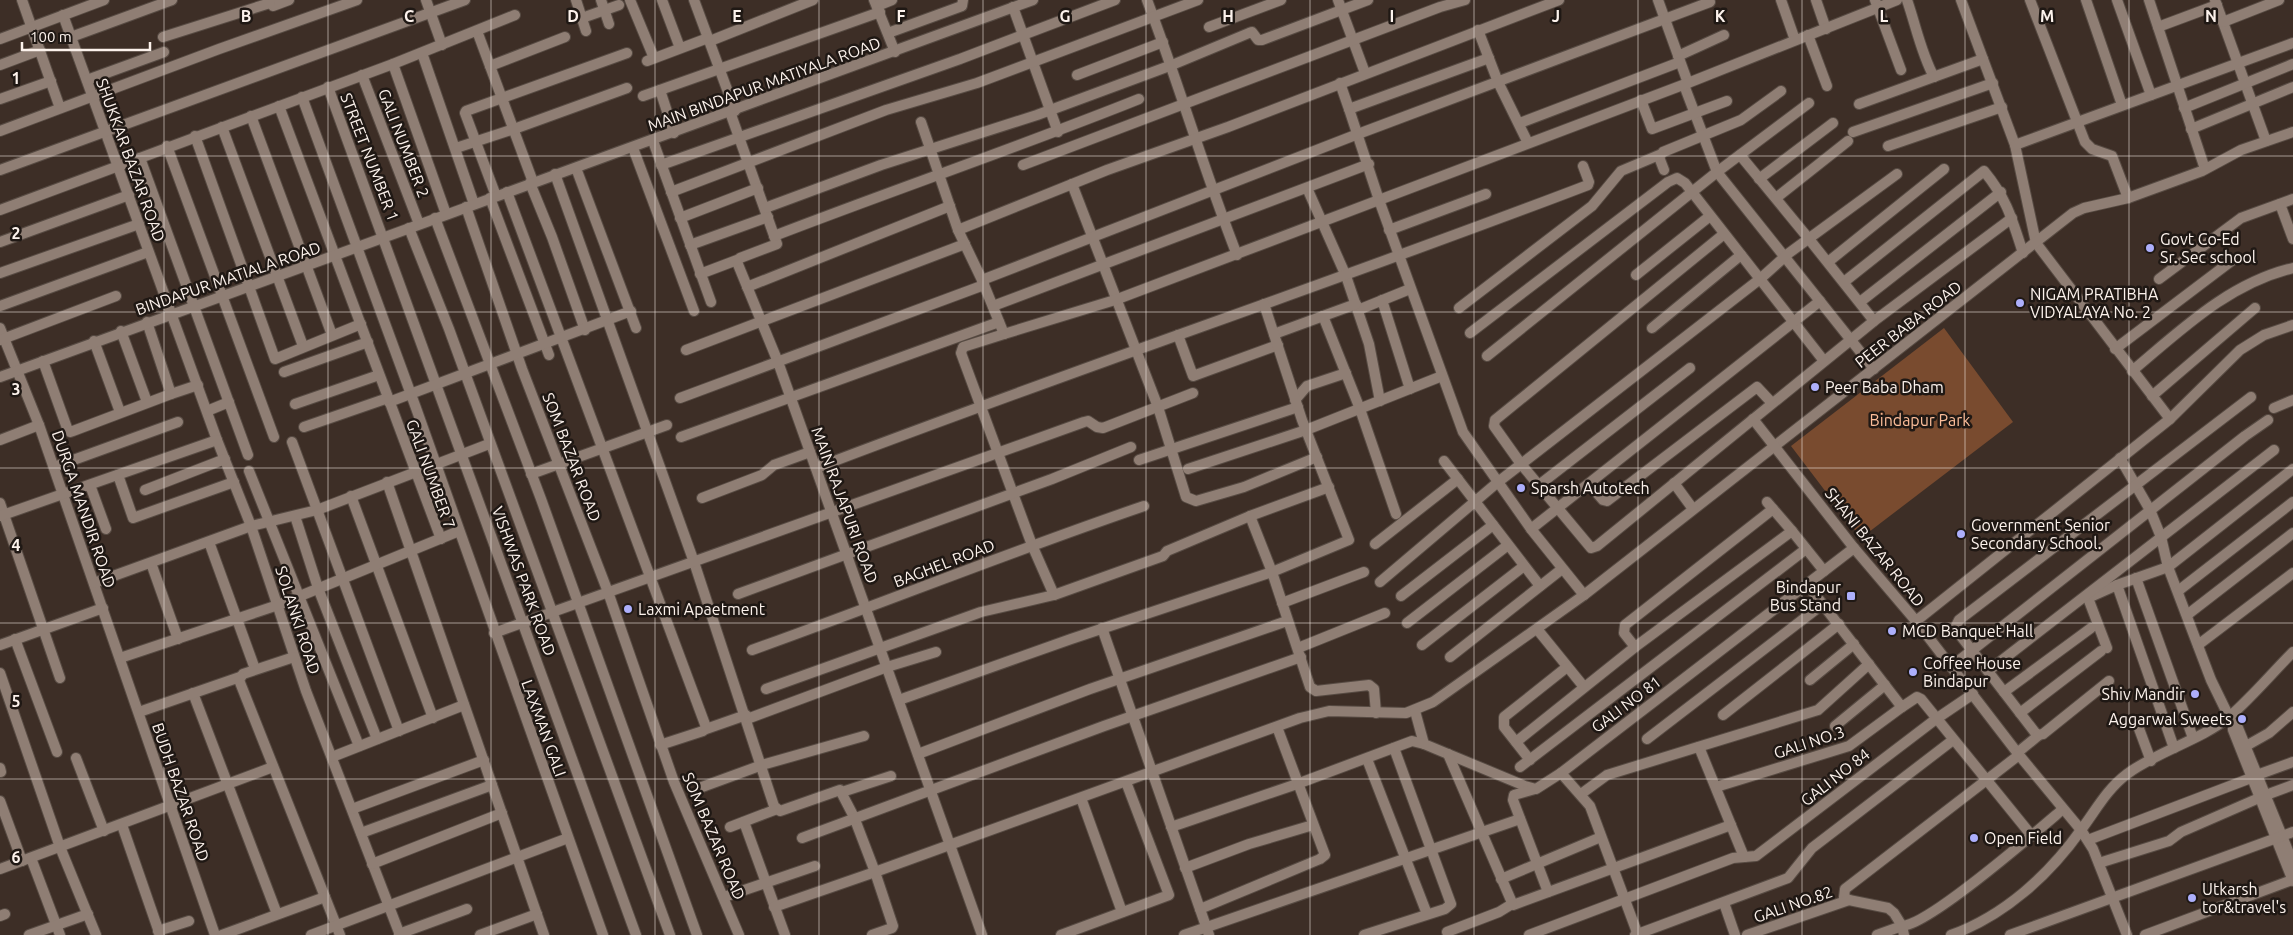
<svg xmlns="http://www.w3.org/2000/svg" width="2293" height="935" font-family="Ubuntu,sans-serif">
<style>
.green{fill:#794b2f}
.lines{fill:none;stroke-linecap:round;stroke-linejoin:round}
.street-casing{stroke:#574b43;stroke-width:12}
.street{stroke:#8f7e74;stroke-width:10}
.grid{fill:none;stroke:#fcf2ec;stroke-width:1;stroke-opacity:0.55}
.poi-dot{fill:#adaffb;stroke:#1f1814;stroke-width:2}
.labels{text-anchor:middle;stroke-width:5;stroke-linejoin:round;paint-order:stroke}
.street-label{font-size:16px;fill:#fcf2ec;stroke:#1f1814}
.poi-label{font-size:16px;fill:#fcf2ec;stroke:#1f1814;text-anchor:start}
.park-label{font-size:16px;fill:#fdbe9a;stroke:#1f1814}
.grid-label{font-size:16px;text-anchor:middle;font-weight:bold;fill:#fcf2ec;stroke:#1f1814;stroke-width:5;stroke-linejoin:round;paint-order:stroke}
</style>
<rect width="100%" height="100%" fill="#3d2e26"/>
<polygon class="green" points="1944,328 2013,422 1861,538 1791,446"/>
<g class="lines">
<g class="street-casing">
<g id="street">
<polyline points="22,0 60,108"/>
<polyline points="269,0 273,6 289,0"/>
<polyline points="426,0 442,45"/>
<polyline points="576,0 586,31"/>
<polyline points="601,0 609,24"/>
<polyline points="630,0 654,58"/>
<polyline points="662,0 680,48"/>
<polyline points="694,0 735,111"/>
<polyline points="874,0 895,52"/>
<path d="M1147,0C1179,84 1204,171 1237,255"/>
<polyline points="1338,0 1365,73"/>
<polyline points="1658,0 1688,83"/>
<polyline points="1781,0 1795,40"/>
<polyline points="1816,0 1826,29"/>
<polyline points="1875,0 1901,70"/>
<path d="M1907,0C1916,26 1921,53 1934,77"/>
<polyline points="1961,0 2015,145 2036,243 2170,419"/>
<polyline points="2030,0 2085,142 2092,149 2112,156 2128,198"/>
<polyline points="2086,0 2122,105"/>
<polyline points="2117,0 2151,95"/>
<polyline points="2149,0 2205,169"/>
<polyline points="2215,0 2266,141"/>
<polyline points="877,6 892,0"/>
<polyline points="1013,7 1058,132"/>
<polyline points="63,15 217,440 251,526 306,691 400,935"/>
<polyline points="582,18 619,5"/>
<polyline points="2223,22 2279,0"/>
<polyline points="1209,27 1281,0"/>
<polyline points="2158,27 2217,5"/>
<polyline points="1478,30 1498,82 1528,143"/>
<polyline points="477,31 533,182"/>
<polyline points="888,33 962,6 963,0"/>
<polyline points="1808,35 1827,86"/>
<polyline points="71,37 172,0"/>
<polyline points="163,37 270,3"/>
<polyline points="0,39 104,0"/>
<polyline points="710,41 813,0"/>
<polyline points="422,53 474,204"/>
<polyline points="1678,56 1724,35"/>
<polyline points="647,61 708,38"/>
<polyline points="393,64 446,214"/>
<polyline points="0,65 40,50"/>
<polyline points="490,66 565,37"/>
<polyline points="362,75 419,224"/>
<polyline points="1077,75 1163,42"/>
<polyline points="87,80 164,52"/>
<polyline points="1340,83 1349,109 1489,58"/>
<polyline points="1684,85 1717,172 1874,369"/>
<polyline points="328,87 636,935"/>
<polyline points="660,90 674,133"/>
<polyline points="643,96 880,12"/>
<polyline points="302,97 416,408 603,935"/>
<polyline points="0,99 51,81"/>
<polyline points="1641,100 1652,129 1727,101"/>
<polyline points="1859,104 1983,59"/>
<polyline points="279,106 441,539"/>
<polyline points="2184,108 2293,64"/>
<polyline points="1349,109 1379,200 1688,83 1897,0"/>
<polyline points="730,112 777,244 740,258 737,262 778,362 982,935"/>
<polyline points="251,116 332,335"/>
<polyline points="921,122 958,230 982,280 1004,334 963,347 961,353 1032,545 1054,595"/>
<polyline points="1520,123 1680,62"/>
<polyline points="222,127 303,346"/>
<polyline points="2191,129 2293,87"/>
<polyline points="0,131 219,49 357,0"/>
<polyline points="1853,132 1993,83"/>
<polyline points="195,136 275,359 361,324"/>
<polyline points="653,141 711,302"/>
<polyline points="2015,145 2293,43"/>
<polyline points="167,146 274,437"/>
<polyline points="1888,146 2002,107"/>
<polyline points="456,148 514,129 627,88"/>
<polyline points="633,148 694,311"/>
<polyline points="1740,155 1809,239 1874,321"/>
<polyline points="140,158 248,455"/>
<polyline points="661,165 960,59 1115,0"/>
<polyline points="1023,165 1440,7 1465,0"/>
<polyline points="576,168 636,328"/>
<polyline points="0,170 465,0"/>
<polyline points="1664,170 1659,157 1663,152 1741,120 1781,91"/>
<polyline points="555,174 694,562 774,806 780,811 783,810 840,790 854,817 875,872 1300,718 1329,711 1406,713 1433,702 1584,595 2073,213 2084,208 2128,198 2202,171 2241,150 2293,132"/>
<polyline points="1759,179 1833,123"/>
<polyline points="530,183 552,237 585,330"/>
<polyline points="1072,184 1158,407 1186,497 1196,501 1244,487 1317,457"/>
<polyline points="1307,188 1346,276 1369,344 1380,401"/>
<polyline points="507,192 706,727 703,731 660,745"/>
<polyline points="671,192 886,110 977,83 1198,0"/>
<polyline points="496,196 465,113 466,111 627,53"/>
<polyline points="490,198 549,355"/>
<polyline points="1776,198 1848,141"/>
<polyline points="2280,204 2293,239"/>
<polyline points="466,207 522,369 608,592 674,782 739,935"/>
<polyline points="765,208 881,165 1037,115 1172,65 1249,33 1252,32 1258,40 1262,40 1368,0"/>
<polyline points="0,210 393,64 515,15"/>
<polyline points="435,218 541,499 697,935"/>
<polyline points="680,218 758,188"/>
<polyline points="409,228 449,329 670,935"/>
<polyline points="958,230 1107,170 1228,127 1559,0"/>
<polyline points="1389,230 1486,194"/>
<polyline points="1724,234 1495,420 1494,426 1521,464 1591,548 1597,546 1874,321 2012,218"/>
<path d="M774,236C896,189 1019,147 1139,99"/>
<polyline points="0,242 129,195"/>
<polyline points="690,245 768,217"/>
<polyline points="1828,262 1944,169"/>
<polyline points="0,273 139,224"/>
<polyline points="700,274 737,260"/>
<polyline points="1636,275 1710,216"/>
<polyline points="2159,279 2241,218 2293,199"/>
<polyline points="982,280 1358,134 1710,2"/>
<path d="M1844,282L1984,171C2007,199 2012,219 2023,253"/>
<polyline points="747,287 950,206"/>
<polyline points="1382,300 1410,389"/>
<polyline points="1860,302 2001,192"/>
<polyline points="0,306 148,252"/>
<polyline points="993,306 1369,164"/>
<polyline points="1459,308 1592,206 1621,171 1659,155"/>
<polyline points="1358,310 1410,289"/>
<polyline points="1323,316 1360,409 1396,514"/>
<polyline points="0,328 39,425 215,935"/>
<polyline points="1652,328 1741,255"/>
<polyline points="121,331 147,402"/>
<polyline points="1470,333 1668,182 1677,178 1685,183 1824,361"/>
<polyline points="1004,334 1115,300 1379,200 1463,432 1531,529 1584,595"/>
<polyline points="1274,334 1356,304"/>
<polyline points="1178,335 1193,376 1278,345"/>
<polyline points="0,340 116,296"/>
<polyline points="94,341 120,412"/>
<polyline points="2115,349 2234,259"/>
<polyline points="686,350 965,244"/>
<polyline points="1487,356 1717,172 1809,103"/>
<polyline points="43,361 67,428 70,432 73,431 171,394 147,322"/>
<path d="M2132,371C2181,330 2229,283 2293,268"/>
<polyline points="284,372 368,342"/>
<path d="M0,377C344,251 690,128 1033,0"/>
<polyline points="171,394 198,385"/>
<polyline points="2152,396 2255,308"/>
<polyline points="680,398 984,285"/>
<polyline points="1295,400 1307,386 1346,373"/>
<polyline points="389,402 631,311"/>
<polyline points="295,404 379,375"/>
<polyline points="2274,408 2293,400"/>
<polyline points="207,411 229,402"/>
<polyline points="1753,419 1854,548 1916,621 2019,755 2081,830 2093,849 2127,935"/>
<polyline points="304,427 388,398"/>
<polyline points="681,437 999,322"/>
<polyline points="0,440 39,425"/>
<polyline points="292,442 399,731"/>
<polyline points="2120,458 2150,510 2161,537 2168,567 2211,680 2231,721"/>
<polyline points="1139,460 1298,407"/>
<polyline points="1444,461 1540,586"/>
<polyline points="54,467 178,422"/>
<path d="M816,468C1072,370 1332,283 1588,185L1589,182L1583,166"/>
<polyline points="1188,469 1306,430 1442,376"/>
<polyline points="249,471 359,746"/>
<polyline points="531,474 667,425"/>
<polyline points="118,475 133,518 234,482"/>
<polyline points="387,482 544,935"/>
<polyline points="1674,483 1693,509"/>
<polyline points="1589,484 1603,500 1607,501 1757,387 1772,403"/>
<polyline points="90,485 106,529"/>
<polyline points="1539,485 1690,368"/>
<polyline points="145,490 225,459"/>
<polyline points="351,496 433,718"/>
<polyline points="702,498 762,475 774,465 810,452"/>
<polyline points="1767,502 1792,531"/>
<polyline points="0,503 60,678"/>
<polyline points="0,516 217,440"/>
<polyline points="295,516 318,588 377,739"/>
<polyline points="1250,516 1272,572 1310,687 1316,691 1369,685 1374,689 1376,713"/>
<polyline points="1531,529 1820,301"/>
<polyline points="209,542 255,669"/>
<polyline points="1375,544 1458,479"/>
<polyline points="151,563 178,639"/>
<polyline points="2136,578 2193,738"/>
<polyline points="1380,582 1498,482 1760,279 1789,253 1897,174"/>
<polyline points="94,583 251,526 317,510 489,444"/>
<polyline points="1807,584 1901,706 1902,707 1917,697 1921,699 2032,836"/>
<polyline points="2117,585 2174,748"/>
<polyline points="2178,591 2293,502"/>
<polyline points="738,594 1052,479 1131,447"/>
<polyline points="1401,596 1493,525"/>
<polyline points="1282,603 1364,572"/>
<polyline points="2187,615 2293,533"/>
<polyline points="1916,621 2170,419 2240,350 2264,335 2293,325"/>
<polyline points="1407,623 1508,545"/>
<polyline points="1102,628 1209,935"/>
<polyline points="1537,629 1584,687"/>
<polyline points="494,633 1084,422 1088,421 1097,427 1103,428 1193,393"/>
<polyline points="15,639 57,752"/>
<polyline points="0,645 103,608"/>
<polyline points="1422,645 1524,566"/>
<polyline points="2198,645 2293,573"/>
<polyline points="1635,647 1624,633 1625,625 1773,509"/>
<polyline points="1298,648 1385,613"/>
<polyline points="2107,648 2088,598 2117,585 2168,567 2293,469"/>
<path d="M752,650C883,603 1012,551 1144,506"/>
<polyline points="294,657 243,674 239,680 325,897"/>
<polyline points="1450,657 1562,569"/>
<polyline points="120,658 278,605 459,531"/>
<polyline points="1952,666 2245,436 2268,420"/>
<polyline points="1988,671 2274,450"/>
<polyline points="0,673 60,847 96,935"/>
<polyline points="1810,680 1854,644"/>
<polyline points="2109,681 2043,734 2037,735 1957,631 1956,626 1959,620 2251,397"/>
<polyline points="766,689 981,612 1054,595 1163,556 1167,551 1250,516 1329,487"/>
<polyline points="2004,692 2091,628"/>
<polyline points="193,693 277,914"/>
<polyline points="899,700 1071,639 1272,572 1349,540 1302,420 1264,304"/>
<polyline points="1415,711 1424,744 1525,786 1536,789 1561,773"/>
<polyline points="139,712 240,677"/>
<polyline points="2020,713 2101,651"/>
<polyline points="1723,715 1839,624"/>
<polyline points="747,719 887,667 936,652"/>
<polyline points="1835,726 1885,685"/>
<polyline points="2138,726 2151,761"/>
<polyline points="706,729 746,715"/>
<polyline points="1647,739 1823,604"/>
<polyline points="1516,742 1635,647 1792,531 1824,571"/>
<polyline points="2246,746 2269,733 2293,712"/>
<polyline points="1699,747 1744,857"/>
<polyline points="2017,753 2039,735"/>
<polyline points="918,754 1090,689 1287,621"/>
<polyline points="1448,754 1513,905 1731,825"/>
<path d="M2019,755L1845,889L1844,897L1849,900L1888,908L1894,913L1902,926C1929,925 2037,831 2063,809"/>
<polyline points="332,757 464,705"/>
<polyline points="76,758 104,831"/>
<polyline points="1367,759 1427,914"/>
<polyline points="1530,760 1504,727 1504,717 1567,667"/>
<polyline points="1520,767 1806,549"/>
<polyline points="0,768 1,772"/>
<polyline points="2257,775 2293,762"/>
<polyline points="702,787 762,765 864,736"/>
<polyline points="1716,787 1849,746 1902,707"/>
<polyline points="1535,789 1514,795 1513,800 1548,892"/>
<polyline points="842,792 891,776"/>
<polyline points="1581,794 1607,775 1818,710 1869,664"/>
<polyline points="2266,795 2293,785"/>
<polyline points="1081,798 1122,912"/>
<polyline points="0,801 22,861"/>
<polyline points="352,809 484,760"/>
<polyline points="744,822 785,935"/>
<polyline points="122,825 160,935"/>
<polyline points="730,827 777,809"/>
<polyline points="1171,827 1297,784 1412,741 1424,744"/>
<polyline points="361,833 492,785"/>
<polyline points="802,838 1104,726 1301,657"/>
<polyline points="2088,840 2251,778"/>
<polyline points="31,858 60,935"/>
<polyline points="2099,863 2169,841 2181,832 2259,798"/>
<polyline points="2293,863 2238,728 2233,724 2233,730 2293,881"/>
<polyline points="372,864 502,813"/>
<polyline points="1185,868 1249,844 1313,825"/>
<polyline points="0,869 273,767"/>
<polyline points="1501,879 1601,837"/>
<polyline points="724,897 815,866"/>
<polyline points="1724,903 1735,935"/>
<polyline points="774,907 875,872 893,926 892,928 872,935"/>
<polyline points="1200,909 1320,859 1325,855 1277,727"/>
<polyline points="0,916 5,914"/>
<polyline points="158,931 189,921"/>
<polyline points="1447,932 1499,912 1512,904"/>
<polyline points="399,934 467,909"/>
<polyline points="29,935 88,914"/>
<polyline points="222,935 325,897 340,935"/>
<polyline points="311,935 568,838"/>
<polyline points="480,935 537,914"/>
<polyline points="1061,935 1169,895 1126,782"/>
<polyline points="1184,935 1520,819"/>
<polyline points="1364,935 1445,909 1451,904 1394,748"/>
<polyline points="1529,935 1733,858 1756,856 1936,719 1973,694"/>
<polyline points="1635,935 1788,878 1812,848 1953,740"/>
<polyline points="1638,935 1590,806 1561,773 1854,548"/>
<polyline points="1747,935 1849,900"/>
<polyline points="1877,935 1902,926 1904,935"/>
<path d="M1951,935C2004,916 2049,875 2081,830C2096,810 2107,789 2127,774C2156,752 2201,740 2229,717C2252,697 2272,673 2293,652"/>
<polyline points="2010,935 2293,832"/>
<polyline points="2145,935 2292,880"/>
</g>
</g>
<use href="#street" class="street"/>
</g>
<path class="grid" d="M164,0V935M328,0V935M491,0V935M655,0V935M819,0V935M983,0V935M1146,0V935M1310,0V935M1474,0V935M1638,0V935M1802,0V935M1965,0V935M2129,0V935M0,156H2293M0,312H2293M0,468H2293M0,623H2293M0,779H2293"/>
<g class="poi-dot">
<circle cx="2150" cy="248" r="5"/>
<circle cx="2020" cy="303" r="5"/>
<circle cx="1815" cy="387" r="5"/>
<circle cx="1521" cy="488" r="5"/>
<circle cx="1961" cy="534" r="5"/>
<rect x="1846" y="591" width="10" height="10" rx="2.5"/>
<circle cx="628" cy="609" r="5"/>
<circle cx="1892" cy="631" r="5"/>
<circle cx="1913" cy="672" r="5"/>
<circle cx="2195" cy="694" r="5"/>
<circle cx="2242" cy="719" r="5"/>
<circle cx="1974" cy="838" r="5"/>
<circle cx="2192" cy="898" r="5"/>
</g>
<g class="labels">
<g class="street-label">
<text transform="translate(764 84) rotate(-20)" y="6">MAIN BINDAPUR MATIYALA ROAD</text>
<text transform="translate(404 143) rotate(69)" y="6">GALI NUMBER 2</text>
<text transform="translate(370 157) rotate(69)" y="6">STREET NUMBER 1</text>
<text transform="translate(131 160) rotate(70)" y="6">SHUKKAR BAZAR ROAD</text>
<text transform="translate(228 278) rotate(-19)" y="6">BINDAPUR MATIALA ROAD</text>
<text transform="translate(1908 324) rotate(-38)" y="6">PEER BABA ROAD</text>
<text transform="translate(572 457) rotate(69)" y="6">SOM BAZAR ROAD</text>
<text transform="translate(431 474) rotate(70)" y="6">GALI NUMBER 7</text>
<text transform="translate(845 505) rotate(70)" y="6">MAIN RAJAPURI ROAD</text>
<text transform="translate(84 509) rotate(71)" y="6">DURGA MANDIR ROAD</text>
<text transform="translate(1875 547) rotate(51)" y="6">SHANI BAZAR ROAD</text>
<text transform="translate(944 563) rotate(-21)" y="6">BAGHEL ROAD</text>
<text transform="translate(524 581) rotate(70)" y="6">VISHWAS PARK ROAD</text>
<text transform="translate(298 620) rotate(72)" y="6">SOLANKI ROAD</text>
<text transform="translate(1626 704) rotate(-37)" y="6">GALI NO 81</text>
<text transform="translate(544 728) rotate(70)" y="6">LAXMAN GALI</text>
<text transform="translate(1809 742) rotate(-18)" y="6">GALI NO.3</text>
<text transform="translate(1835 777) rotate(-38)" y="6">GALI NO 84</text>
<text transform="translate(181 792) rotate(71)" y="6">BUDH BAZAR ROAD</text>
<text transform="translate(714 836) rotate(67)" y="6">SOM BAZAR ROAD</text>
<text transform="translate(1793 904) rotate(-19)" y="6">GALI NO.82</text>
</g>
<g class="poi-label">
<text x="2160" y="245">Govt Co-Ed<tspan x="2160" dy="18">Sr. Sec school</tspan></text>
<text x="2030" y="300">NIGAM PRATIBHA<tspan x="2030" dy="18">VIDYALAYA No. 2</tspan></text>
<text x="1825" y="393">Peer Baba Dham</text>
<text x="1531" y="494">Sparsh Autotech</text>
<text x="1971" y="531">Government Senior<tspan x="1971" dy="18">Secondary School.</tspan></text>
<text x="1841" y="593" text-anchor="end">Bindapur<tspan x="1841" dy="18">Bus Stand</tspan></text>
<text x="638" y="615">Laxmi Apaetment</text>
<text x="1902" y="637">MCD Banquet Hall</text>
<text x="1923" y="669">Coffee House<tspan x="1923" dy="18">Bindapur</tspan></text>
<text x="2185" y="700" text-anchor="end">Shiv Mandir</text>
<text x="2232" y="725" text-anchor="end">Aggarwal Sweets</text>
<text x="1984" y="844">Open Field</text>
<text x="2202" y="895">Utkarsh<tspan x="2202" dy="18">tor&amp;travel's</tspan></text>
</g>
<g class="park-label">
<text x="1920" y="426">Bindapur Park</text>
</g>
</g>
<g class="grid-label">
<text x="246" y="22">B</text>
<text x="409" y="22">C</text>
<text x="573" y="22">D</text>
<text x="737" y="22">E</text>
<text x="901" y="22">F</text>
<text x="1065" y="22">G</text>
<text x="1228" y="22">H</text>
<text x="1392" y="22">I</text>
<text x="1556" y="22">J</text>
<text x="1720" y="22">K</text>
<text x="1884" y="22">L</text>
<text x="2047" y="22">M</text>
<text x="2211" y="22">N</text>
<text x="16" y="84">1</text>
<text x="16" y="239">2</text>
<text x="16" y="395">3</text>
<text x="16" y="551">4</text>
<text x="16" y="707">5</text>
<text x="16" y="863">6</text>
</g>
<path d="M22 42v8h128v-8" fill="none" stroke="#fcf2ec" stroke-width="2.5"/>
<text x="30" y="42" font-size="15" fill="#fcf2ec" stroke="#1f1814" stroke-width="4" paint-order="stroke">100 m</text>
</svg>
